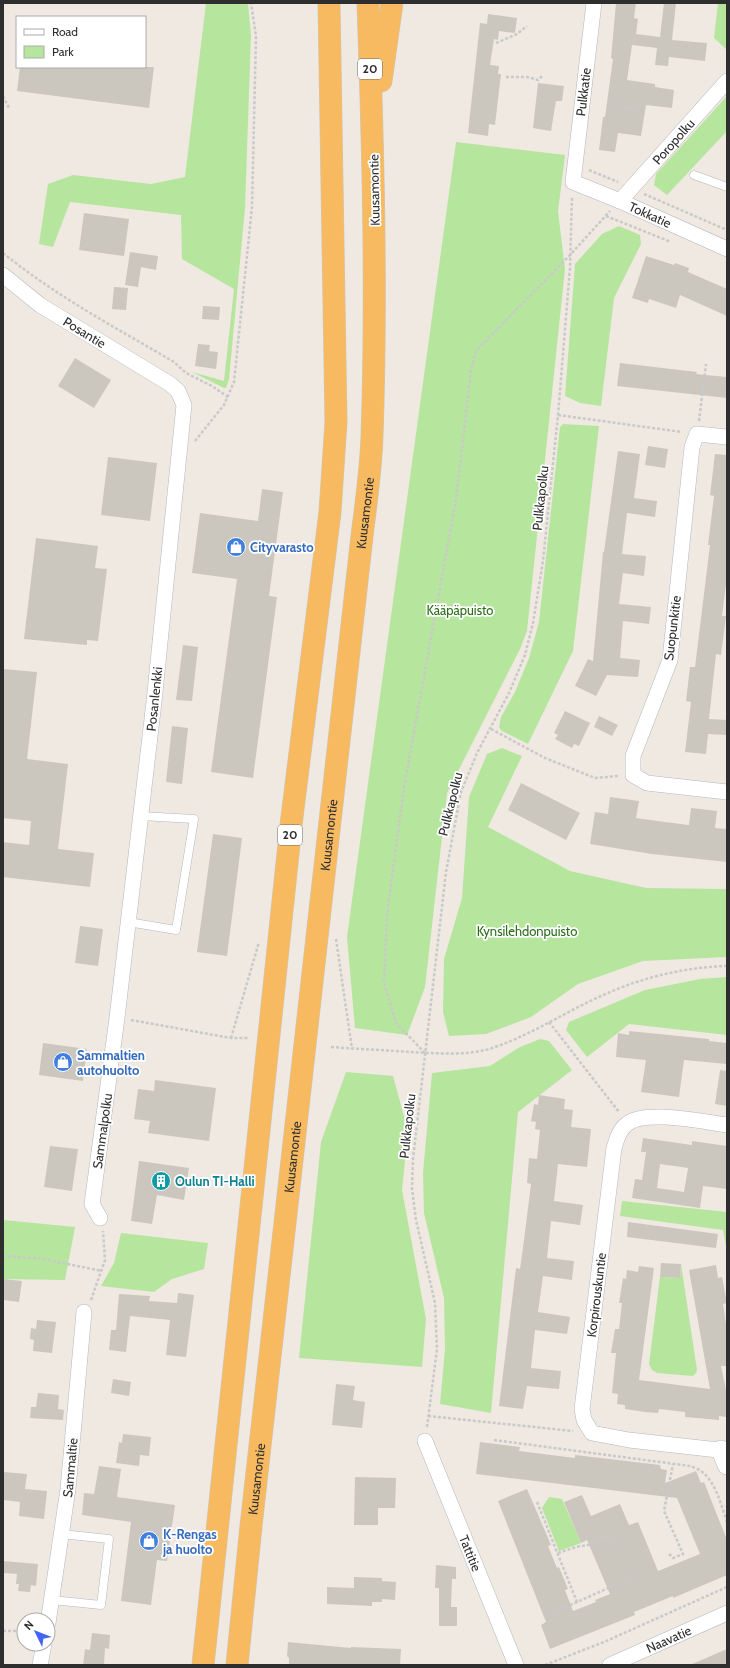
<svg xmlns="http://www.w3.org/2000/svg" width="730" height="1668" font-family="Cabin,sans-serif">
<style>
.green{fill:#b6e59e}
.building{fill:#cbc7bf;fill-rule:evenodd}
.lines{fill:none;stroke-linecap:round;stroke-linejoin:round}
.service-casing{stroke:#b4b7c1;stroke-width:9}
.minor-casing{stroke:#b4b7c1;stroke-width:16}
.tertiary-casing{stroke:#b4b7c1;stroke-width:20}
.trunk-casing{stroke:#c9c9c9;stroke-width:23}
.path{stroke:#c9c9c9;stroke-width:2.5;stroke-dasharray:3 2;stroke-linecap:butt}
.service{stroke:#fff;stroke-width:8}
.minor{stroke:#fff;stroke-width:15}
.tertiary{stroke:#fff;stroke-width:19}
.trunk{stroke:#f8ba60;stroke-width:22}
.labels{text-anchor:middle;stroke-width:3.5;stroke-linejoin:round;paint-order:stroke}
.shield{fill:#fff;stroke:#6d6d6d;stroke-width:1}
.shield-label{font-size:12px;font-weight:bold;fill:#2e2e2e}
.street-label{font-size:13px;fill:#2e2e2e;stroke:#fff}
.shop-label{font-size:13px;font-weight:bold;fill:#366cbe;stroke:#fff;text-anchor:start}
.park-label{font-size:13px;fill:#2c6e1b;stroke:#fff}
.culture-label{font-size:13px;font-weight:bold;fill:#0d838f;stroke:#fff;text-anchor:start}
</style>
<rect width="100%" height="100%" fill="#efe9e1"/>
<g class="green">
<polygon points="206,3 248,3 251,35 245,208 229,379 226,388 224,388 192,372 224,381 234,289 182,259 181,215 70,202 53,247 39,244 48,184 73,175 151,184 185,177"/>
<polygon points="718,3 727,3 727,50 714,38"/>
<polygon points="727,96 727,131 667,195 654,185 656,174"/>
<polygon points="456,142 565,155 558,211 565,269 527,631 520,649 447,793 425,987 407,1035 355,1028 347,937"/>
<polygon points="619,226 640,235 641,244 614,298 601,406 580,403 565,396 575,264 602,234"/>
<polygon points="563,424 599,426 573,651 528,744 502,731 499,727 501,717 515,692 529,658 539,622 560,427"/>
<polygon points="502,748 522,756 488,827 570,871 646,888 727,889 727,957 643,961 578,984 531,1017 486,1034 449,1036 443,1012 444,959 462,898 469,797 487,754"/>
<polygon points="727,977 727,1035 629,1024 587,1057 566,1030 569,1022 645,990 700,979"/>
<polygon points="540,1039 549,1041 572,1070 518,1112 491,1413 440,1404 445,1349 444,1298 424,1213 423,1173 432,1073 490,1066 520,1047"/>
<polygon points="346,1072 393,1076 408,1131 402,1190 426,1319 422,1367 299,1358 321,1142"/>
<polygon points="622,1201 727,1212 727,1251 723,1230 620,1216"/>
<polygon points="3,1220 75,1227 65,1280 3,1279"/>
<polygon points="121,1233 208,1243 204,1269 172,1279 154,1292 101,1286 114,1263"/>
<polygon points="681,1264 697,1370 696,1373 693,1376 657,1373 652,1370 649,1364 660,1277 680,1278"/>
<polygon points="549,1497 562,1499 581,1543 559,1551 542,1508"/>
</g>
<g class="building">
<polygon points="616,3 636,3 634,18 638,19 636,34 660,37 664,3 676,3 672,40 707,43 705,61 669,57 668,66 655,65 657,48 632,45 627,80 655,84 655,87 674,90 672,108 646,105 641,136 618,133 615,152 599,150 603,117 605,117 613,59 611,58"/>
<polygon points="488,14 517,18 515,33 499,31 498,40 494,39 490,65 499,66 498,74 501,74 495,125 489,124 488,136 468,133 480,23 487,24"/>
<polygon points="20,67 154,67 149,108 17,91"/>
<polygon points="538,83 564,86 562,101 556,101 551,131 533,128"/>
<polygon points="84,213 129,219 124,256 79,250"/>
<polygon points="130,252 158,256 156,270 141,267 138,287 125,285"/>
<polygon points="646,256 674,265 675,263 689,268 688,272 727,289 727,316 680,295 676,308 649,299 648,303 632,298"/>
<polygon points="114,287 128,288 126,310 112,309"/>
<polygon points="203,306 220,307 219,320 202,319"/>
<polygon points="198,344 210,345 209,351 218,352 216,369 195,366"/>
<polygon points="75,358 111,380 94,408 58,386"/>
<polygon points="620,363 697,372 696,374 727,377 727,398 617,386"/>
<polygon points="648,446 668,449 665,468 645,465"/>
<polygon points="618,451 640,454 634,498 657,501 655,517 627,513 622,554 646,556 644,576 623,573 619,604 651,607 649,624 623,621 620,658 640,660 638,677 607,675 596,696 575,686 588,659 593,661 603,552 604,552"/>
<polygon points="715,454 727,455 727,576 722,616 726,616 721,655 716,654 709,719 727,720 727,735 708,734 706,754 685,752 691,702 686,701 690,667 695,667 710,545 708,545 714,496 710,495"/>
<polygon points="108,457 157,463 150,521 101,515"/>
<polygon points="262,489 283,492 269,596 277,597 253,778 211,772 237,579 192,573 200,513 258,521"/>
<polygon points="36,538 98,546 95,568 107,569 98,641 87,640 87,645 24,639"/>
<polygon points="183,645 198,647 192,701 176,700"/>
<polygon points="3,669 37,672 27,759 68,764 58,849 94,853 90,887 3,877 3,842 29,845 31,821 3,818"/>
<polygon points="565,711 590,723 579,746 574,744 572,748 555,739 558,735 554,733"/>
<polygon points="599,716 618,725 612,736 594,727"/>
<polygon points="172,726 188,728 182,784 166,782"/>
<polygon points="521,783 580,813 566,840 508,810"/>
<polygon points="610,797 639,801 636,818 665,822 689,825 691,808 717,811 715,828 727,829 727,862 652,854 590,844 595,812 608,814"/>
<polygon points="213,834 242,838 227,956 197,952"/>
<polygon points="80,926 103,929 98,966 75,963"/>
<polygon points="629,1031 709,1039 709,1041 727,1043 727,1064 684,1060 679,1097 641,1092 646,1060 616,1057 618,1033 629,1035"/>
<polygon points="43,1043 87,1049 83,1081 39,1075"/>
<polygon points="720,1070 727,1071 727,1106 715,1104"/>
<polygon points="155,1080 216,1088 209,1141 148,1133 150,1121 134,1119 138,1089 154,1091"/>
<polygon points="539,1095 565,1099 564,1109 573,1110 571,1127 591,1129 587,1167 558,1164 554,1201 583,1205 580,1225 551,1221 547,1258 574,1261 572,1280 543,1276 538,1312 570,1317 567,1334 535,1330 531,1368 561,1371 559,1389 527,1386 523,1409 499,1406 516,1268 520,1269 524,1240 531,1184 527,1183 529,1158 537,1159 540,1130 535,1129 536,1122 531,1121 534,1104 538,1105"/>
<path d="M643,1138L692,1145V1141L727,1146V1189L703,1186L700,1208L632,1198L635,1179L642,1180L646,1152H641ZM660,1164L688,1168L684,1192L657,1188Z"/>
<polygon points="50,1146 78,1149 72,1191 44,1187"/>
<polygon points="139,1161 189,1168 184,1200 157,1195 152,1224 131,1221"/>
<polygon points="628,1222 718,1234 716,1248 627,1237"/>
<polygon points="661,1263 681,1264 680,1278 660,1277"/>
<polygon points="716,1265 718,1278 722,1277 727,1303 723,1304 727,1331 727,1366 721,1366 726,1390 727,1390 727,1417 719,1416 719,1420 685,1417 685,1412 659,1409 658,1413 645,1412 625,1409 625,1405 617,1404 618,1394 612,1393 616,1353 611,1353 615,1329 619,1329 622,1303 619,1303 623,1278 626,1279 627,1270 638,1272 639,1266 654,1268 639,1380 710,1389 689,1270"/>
<polygon points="3,1279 22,1281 19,1302 3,1300"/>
<polygon points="178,1293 194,1295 186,1357 166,1355 170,1320 130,1316 126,1352 109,1350 111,1330 116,1330 119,1294 150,1296 149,1301 177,1303"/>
<polygon points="37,1320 56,1322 52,1353 33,1351 34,1340 30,1339 31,1328 36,1329"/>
<polygon points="113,1379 131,1382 129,1396 111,1393"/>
<polygon points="336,1384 355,1386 353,1400 365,1402 362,1428 332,1425"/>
<polygon points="38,1393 59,1395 58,1409 64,1410 63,1420 30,1418 31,1407 36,1407"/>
<polygon points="123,1434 151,1437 149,1456 140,1455 139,1466 116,1463 119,1442 122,1443"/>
<polygon points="480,1442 520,1447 519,1451 575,1458 575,1455 660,1465 661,1469 667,1470 665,1483 696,1471 701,1483 704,1482 727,1540 727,1575 673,1598 673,1596 634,1612 635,1615 550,1649 541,1625 546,1622 498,1501 527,1489 551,1545 548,1546 557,1568 559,1567 568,1589 565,1590 573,1611 596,1602 595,1600 610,1594 587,1540 581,1543 564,1502 582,1495 591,1516 620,1504 629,1525 638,1522 658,1571 700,1554 677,1498 476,1474"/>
<polygon points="99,1466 121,1469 117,1497 175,1505 167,1561 157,1560 151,1605 121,1601 131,1522 82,1515 84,1493 94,1494"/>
<polygon points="4,1472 27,1474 25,1489 47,1491 44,1519 19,1516 20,1502 3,1500"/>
<polygon points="355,1477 396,1478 395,1508 378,1508 378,1525 354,1525"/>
<polygon points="3,1561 38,1564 36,1586 31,1585 30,1592 18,1591 19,1584 16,1584 17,1574 3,1573"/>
<polygon points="436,1565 456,1567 456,1579 452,1579 451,1607 457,1607 457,1626 439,1626 439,1588 435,1588"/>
<polygon points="354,1577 382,1578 382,1581 396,1582 395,1600 382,1599 382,1602 372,1602 372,1606 327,1604 327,1587 354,1588"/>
<polygon points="92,1633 110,1635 109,1649 105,1648 104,1665 83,1665 85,1649 90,1650"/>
<polygon points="288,1642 351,1648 351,1647 401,1649 400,1665 289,1665 289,1658 287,1656"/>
<polygon points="727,1649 727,1665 690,1665"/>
</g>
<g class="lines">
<g class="service-casing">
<g id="service">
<polyline points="694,175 727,187"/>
<polyline points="128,922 176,930 194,819 141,816"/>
<polyline points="52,1600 101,1605 109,1539 61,1534"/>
</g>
</g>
<g class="minor-casing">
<g id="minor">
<path id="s1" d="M594,3L573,182L620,201L727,249"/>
<path id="s2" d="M620,201L727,81"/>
<path id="s3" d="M3,275L40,305L170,384L178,391L184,405L154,702L117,1018L92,1204L100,1218"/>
<polyline points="727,437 697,434 692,447 670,660 633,756 633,775 647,783 727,792"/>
<path d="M727,1125C705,1122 644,1109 627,1124C619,1130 617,1139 614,1148L582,1409L584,1420L592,1433L629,1440L727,1451"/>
<path id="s4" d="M425,1441L516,1665"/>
<path id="s5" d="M48,1623L68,1489L84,1312"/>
<polyline points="40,1665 44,1644"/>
<path id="s6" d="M610,1665L727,1613"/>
</g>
</g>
<g class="tertiary-casing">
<polyline id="tertiary" points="721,1450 727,1465"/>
</g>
<g class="trunk-casing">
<g id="trunk">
<polyline points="381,81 392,3"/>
<polyline points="203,1665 291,825 330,512 336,422 329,3"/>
<path id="s7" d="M237,1665L251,1526L362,536C366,503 371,470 372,436C377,292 373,147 368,3"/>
</g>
</g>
<g class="path">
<polyline points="496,43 517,34 527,26"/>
<polyline points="506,77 527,77 538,80 542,76"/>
<polyline points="3,96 9,108"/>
<path d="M619,110C628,104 637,110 646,105"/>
<polyline points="589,170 618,182"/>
<polyline points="644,194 727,230"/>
<polyline points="606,216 671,242"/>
<path d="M3,253C56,296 116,328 174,362L186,373L212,386L228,397"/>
<polyline points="558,415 682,432"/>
<polyline points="699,421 706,364"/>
<polyline points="195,441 224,405 234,382 252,207 256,36 251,3"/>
<polyline points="491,729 545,758 595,778 619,776"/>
<polyline points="336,939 352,1049"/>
<polyline points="131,1020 231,1038 249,1038"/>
<polyline points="549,1022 619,1112"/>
<polyline points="231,1038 259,942"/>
<path d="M331,1047C358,1049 384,1050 410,1052C435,1053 464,1056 489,1049C528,1037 563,1013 601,996C640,978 684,967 727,966"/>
<polyline points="425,1053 396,1023 384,982 387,914 404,787 456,499 471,370 476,351 570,255 610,211"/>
<polyline points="3,1256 43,1259 102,1271"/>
<polyline points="91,1300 105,1260 103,1231"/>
<polyline points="428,1416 573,1431"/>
<polyline points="427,1427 437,1349 435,1303 416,1220 412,1189 413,1159 446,872 461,792 477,753 509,693 525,655 533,623 543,561 558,415 570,268 572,196"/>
<path d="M494,1440L690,1466C693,1467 698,1469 701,1471C716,1482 721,1505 727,1522"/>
<polyline points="537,1502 577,1602 633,1577"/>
<polyline points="558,1553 576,1547 588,1545 608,1536 618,1541"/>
<polyline points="669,1554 673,1558 683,1554 664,1511 673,1464"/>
<polyline points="547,1615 577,1602"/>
<polyline points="3,1631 24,1631"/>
<polyline points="545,1665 604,1642 727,1587"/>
</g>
<use href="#service" class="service"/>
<use href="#minor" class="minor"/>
<use href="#tertiary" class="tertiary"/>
<use href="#trunk" class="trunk"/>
</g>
<defs>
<g id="shop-disc" transform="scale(1)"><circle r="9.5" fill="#3f7fe0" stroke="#fff"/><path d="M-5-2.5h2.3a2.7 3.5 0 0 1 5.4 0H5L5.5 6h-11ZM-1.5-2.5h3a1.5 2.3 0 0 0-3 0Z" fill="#fff"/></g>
<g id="building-disc" transform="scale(1)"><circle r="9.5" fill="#0f9aa8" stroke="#fff"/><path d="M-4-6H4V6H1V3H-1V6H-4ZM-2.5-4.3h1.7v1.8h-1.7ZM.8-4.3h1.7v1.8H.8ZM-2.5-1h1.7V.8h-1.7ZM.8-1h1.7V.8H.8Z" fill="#fff"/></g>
</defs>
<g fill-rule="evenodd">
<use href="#shop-disc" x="236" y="547"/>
<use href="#shop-disc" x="63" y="1062"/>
<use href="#building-disc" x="161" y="1181"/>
<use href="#shop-disc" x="149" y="1541"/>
</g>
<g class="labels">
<g class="shield">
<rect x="358" y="59" width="24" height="20" rx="3"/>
<rect x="278" y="825" width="24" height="20" rx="3"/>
</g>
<g class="shield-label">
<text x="370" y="73">20</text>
<text x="290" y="839">20</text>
</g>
<g class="street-label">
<text transform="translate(583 92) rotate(-83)" y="5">Pulkkatie</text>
<text dy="5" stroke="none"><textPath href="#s2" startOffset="80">Poropolku</textPath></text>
<text transform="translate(374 190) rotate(-91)" y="5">Kuusamontie</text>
<text dy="5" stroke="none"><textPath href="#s1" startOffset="264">Tokkatie</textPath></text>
<text dy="5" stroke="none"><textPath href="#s3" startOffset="100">Posantie</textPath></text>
<text transform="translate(540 498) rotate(-84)" y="5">Pulkkapolku</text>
<text dy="5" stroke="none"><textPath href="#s7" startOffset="1159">Kuusamontie</textPath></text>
<text transform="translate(672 628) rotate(-83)" y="5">Suopunkitie</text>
<text transform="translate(154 699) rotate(-84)" y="5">Posanlenkki</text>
<text transform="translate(450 804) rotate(-76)" y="5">Pulkkapolku</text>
<text dy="5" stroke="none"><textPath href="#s7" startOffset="835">Kuusamontie</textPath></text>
<text transform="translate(407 1126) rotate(-84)" y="5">Pulkkapolku</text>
<text transform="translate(102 1131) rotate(-82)" y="5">Sammalpolku</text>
<text dy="5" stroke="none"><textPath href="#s7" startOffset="511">Kuusamontie</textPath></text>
<text transform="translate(596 1295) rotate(-83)" y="5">Korpirouskuntie</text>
<text dy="5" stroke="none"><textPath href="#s5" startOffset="157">Sammaltie</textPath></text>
<text dy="5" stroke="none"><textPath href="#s7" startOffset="187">Kuusamontie</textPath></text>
<text dy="5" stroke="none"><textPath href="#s4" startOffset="121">Tattitie</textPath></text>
<text dy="5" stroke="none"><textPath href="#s6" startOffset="64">Naavatie</textPath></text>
</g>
<g class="shop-label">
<text x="250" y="552">Cityvarasto</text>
<text x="77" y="1060">Sammaltien<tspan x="77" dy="15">autohuolto</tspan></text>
<text x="163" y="1539">K-Rengas<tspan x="163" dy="15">ja huolto</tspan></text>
</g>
<g class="park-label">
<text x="460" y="615">Kääpäpuisto</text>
<text x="527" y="936">Kynsilehdonpuisto</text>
</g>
<g class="culture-label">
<text x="175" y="1186">Oulun TI-Halli</text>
</g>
</g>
<rect width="730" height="1668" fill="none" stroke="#2e2e2e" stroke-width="8"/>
<rect x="16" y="16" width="130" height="52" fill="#ffffff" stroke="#ababab"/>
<rect x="24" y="29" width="20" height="6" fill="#ffffff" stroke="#ababab"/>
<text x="52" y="36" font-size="12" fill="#2e2e2e">Road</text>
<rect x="24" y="46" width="20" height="12" fill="#b6e59e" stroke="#ababab"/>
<text x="52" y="56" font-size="12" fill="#2e2e2e">Park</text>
<g transform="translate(36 1632) rotate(313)"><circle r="19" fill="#ffffff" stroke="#ababab"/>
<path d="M0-3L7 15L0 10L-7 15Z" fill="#4264fb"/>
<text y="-6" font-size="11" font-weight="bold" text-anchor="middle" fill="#2e2e2e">N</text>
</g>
</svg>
